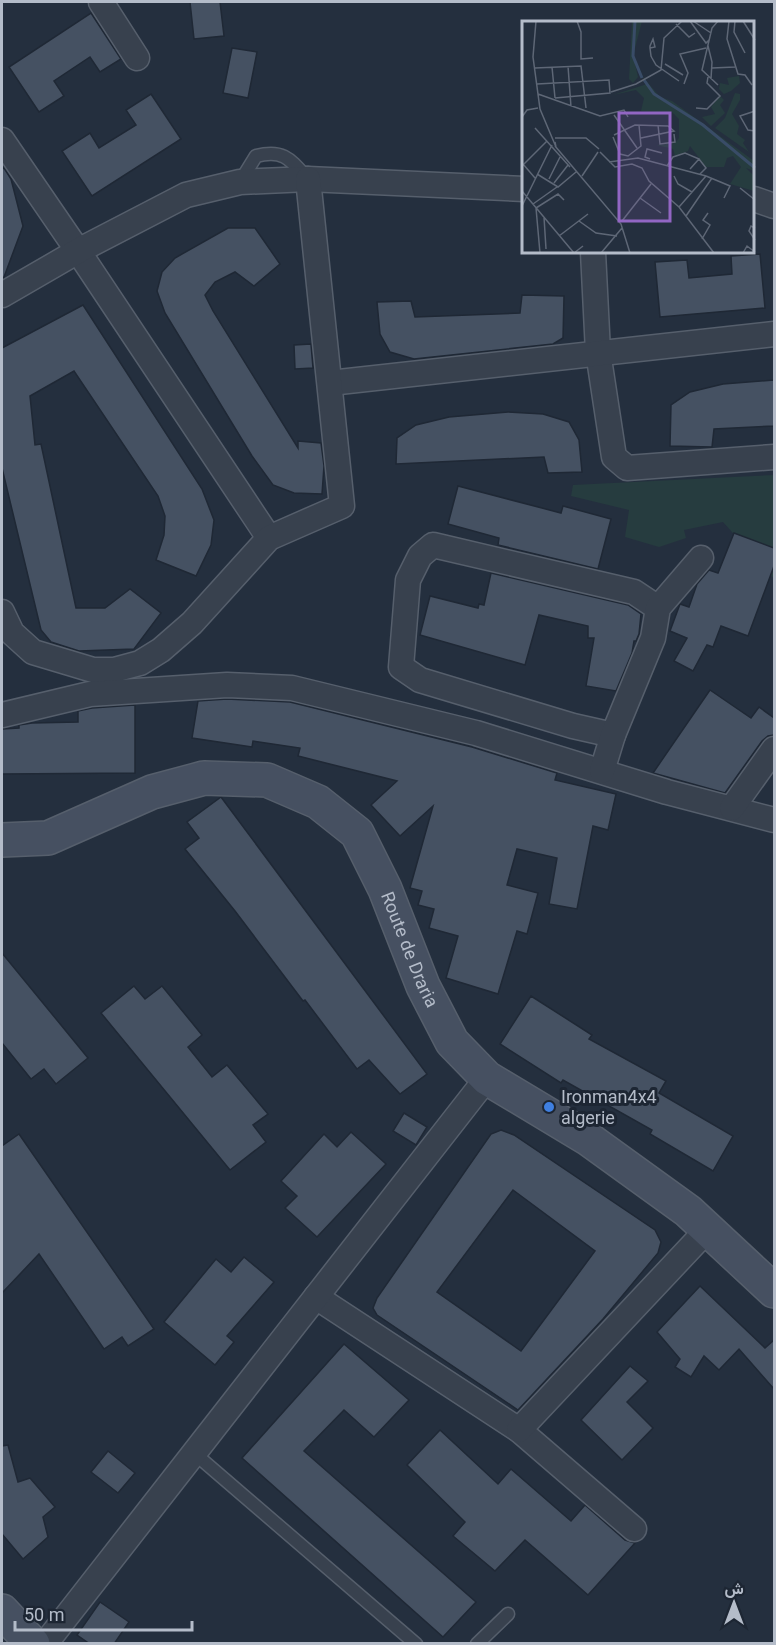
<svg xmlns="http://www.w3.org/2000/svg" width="776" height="1645" font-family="Roboto,Vazirmatn,sans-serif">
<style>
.green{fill:#263c3f}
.building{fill:#455162;stroke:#1f2835;stroke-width:1.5;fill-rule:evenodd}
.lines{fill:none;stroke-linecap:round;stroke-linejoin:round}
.lane-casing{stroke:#565f6c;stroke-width:15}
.street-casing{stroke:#565f6c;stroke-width:27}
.secondary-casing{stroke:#565f6c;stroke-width:36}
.lane{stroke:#38414e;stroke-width:12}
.street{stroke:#38414e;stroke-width:24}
.secondary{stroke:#465061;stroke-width:33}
.shop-dot{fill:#3f7fe0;stroke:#1d2633;stroke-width:2}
.labels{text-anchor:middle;stroke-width:6;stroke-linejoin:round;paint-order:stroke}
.street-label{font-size:18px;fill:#b4bcc9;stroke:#1d2633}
.poi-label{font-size:18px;fill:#b4bcc9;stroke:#1d2633;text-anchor:start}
.inset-river{fill:none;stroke:#394c67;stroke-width:3}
.inset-road{fill:none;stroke:#5e6776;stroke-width:1.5}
.view{fill:#9266c3;fill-opacity:0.15;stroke:#9266c3;stroke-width:3}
.inset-edge{fill:none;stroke:#b4bcc9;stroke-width:3}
</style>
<rect width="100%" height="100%" fill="#242f3e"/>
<polygon class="green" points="774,475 774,579 723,522 684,530 686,538 659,547 625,537 629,510 571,496 573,485"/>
<g class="building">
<polygon points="190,2 220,2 224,36 194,39"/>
<polygon points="91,13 121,59 100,72 90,57 54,81 64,96 39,112 9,67"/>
<polygon points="232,48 257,52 248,98 223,93"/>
<polygon points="151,94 181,139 92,196 62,151 90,133 99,148 136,125 126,110"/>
<polygon points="4,168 11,179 23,226 4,277 2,279 2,169"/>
<polygon points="228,228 255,228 280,264 254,286 235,272 215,282 205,295 213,311 298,448 298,441 321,443 324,466 322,494 294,493 273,485 252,456 165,313 157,291 162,272 175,258"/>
<polygon points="760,254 765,308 660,317 655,262 687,260 689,278 732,274 731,256"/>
<polygon points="522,295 564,296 563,338 553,344 414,359 390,352 380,334 377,302 411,301 415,317 520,313"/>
<polygon points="83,305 202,489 214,520 211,545 196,576 156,560 164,535 165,516 158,496 74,371 30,396 35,445 41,444 76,608 105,608 130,589 161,613 134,649 79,651 51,642 41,630 2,468 2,348"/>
<polygon points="311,344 313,368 295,369 294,345"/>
<polygon points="774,380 774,426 714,429 712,447 670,446 671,405 690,392 723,384"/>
<polygon points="508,412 543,414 569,422 579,440 582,472 548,473 544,457 396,464 397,438 416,425 449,417"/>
<polygon points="458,486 561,513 563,506 611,519 598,569 498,545 499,538 448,524"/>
<polygon points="734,533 774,548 774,566 748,636 721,626 713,647 707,645 693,671 674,661 687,638 670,631 680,604 689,607 697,584 709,570 718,573"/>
<polygon points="491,573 628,605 641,614 639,634 636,641 634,641 632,653 616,691 586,686 594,638 588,638 588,626 539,615 525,665 420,635 430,596 478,608 479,604 484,605"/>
<polygon points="710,690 751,718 759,707 774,718 774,735 768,736 762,741 725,793 653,773"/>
<polygon points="227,699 290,702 472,747 557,773 555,780 616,794 608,830 593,826 577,909 549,904 557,858 517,849 507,885 538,893 527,934 517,931 498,994 446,978 458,936 429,928 434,909 418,905 422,891 410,888 433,806 400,836 371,805 397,781 298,756 300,748 253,741 252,747 192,738 198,701"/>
<polygon points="135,705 135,773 2,774 2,729 19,728 19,725 32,723 78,722 78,711 92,708"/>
<polygon points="221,797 427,1074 400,1094 369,1060 357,1069 305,1000 303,1001 235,911 185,849 199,838 187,822"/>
<polygon points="2,953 88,1058 56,1084 44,1069 31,1079 2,1043"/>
<polygon points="134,986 145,999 162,986 202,1035 188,1047 212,1077 227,1065 268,1114 253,1125 266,1142 230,1170 101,1013"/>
<polygon points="531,996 592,1035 589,1039 666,1081 659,1093 733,1136 713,1171 650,1134 652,1130 563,1080 561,1083 500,1044"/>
<polygon points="404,1113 427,1127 416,1145 393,1131"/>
<path d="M501,1130L514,1135L655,1230L661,1242L658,1253L603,1319L518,1410L377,1315L373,1308L377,1298L491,1134ZM513,1190L595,1251L521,1351L437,1292Z"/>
<polygon points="351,1132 386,1164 317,1237 285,1208 297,1196 281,1181 324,1134 337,1147"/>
<polygon points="19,1134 154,1329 128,1346 122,1337 104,1349 39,1254 2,1293 2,1146"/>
<polygon points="244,1257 274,1282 227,1336 234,1342 215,1365 164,1322 216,1259 231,1272"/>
<polygon points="700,1286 765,1348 774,1340 774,1389 739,1349 719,1370 704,1356 691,1377 675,1367 680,1359 657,1332"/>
<polygon points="344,1344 409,1400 374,1437 344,1410 304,1451 476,1602 443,1637 242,1458"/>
<polygon points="630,1366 648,1381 627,1402 653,1428 622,1460 581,1420"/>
<polygon points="440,1430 498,1484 511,1469 571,1521 585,1505 625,1540 635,1543 588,1595 525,1540 495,1571 453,1536 465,1522 407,1465"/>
<polygon points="8,1445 18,1482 30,1478 55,1507 43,1517 48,1537 23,1559 2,1534 2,1446"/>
<polygon points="108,1451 135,1473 118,1493 91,1472"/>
<polygon points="100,1602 129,1622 114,1644 90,1644 77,1635"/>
</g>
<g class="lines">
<g class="lane-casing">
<g id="lane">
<path d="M240,182L256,156C283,149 290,159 307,178"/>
<polyline points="194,1453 416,1644"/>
<polyline points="477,1644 508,1614"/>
</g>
</g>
<g class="street-casing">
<g id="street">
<polyline points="101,2 137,58"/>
<polyline points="2,140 78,251 269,538"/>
<polyline points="754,199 774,206"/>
<polyline points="593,252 598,352 614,457 627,468 774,457"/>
<polyline points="2,295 78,251 186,195 240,182 308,179 524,189"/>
<polyline points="330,383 774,334"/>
<polyline points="2,612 12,633 33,652 93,670 114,670 140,663 161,650 192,623 269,538 342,506 308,179"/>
<polyline points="2,715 90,694 227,685 292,688 476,733 667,792 774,820"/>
<polyline points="613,735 573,726 420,680 401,667 408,580 420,556 433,545 634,592 658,608"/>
<polyline points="602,771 613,735 653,638 658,608 701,558"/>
<polyline points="732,808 774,749"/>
<polyline points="316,1297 519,1430 634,1529"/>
<polyline points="519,1430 708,1229"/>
<polyline points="45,1644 487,1078"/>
</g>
</g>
<g class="secondary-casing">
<g id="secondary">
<path id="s1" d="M2,840L48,838L152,792L204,778L267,780L318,802L357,833L385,889L423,986L452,1042L487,1078L587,1138L688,1211L774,1291"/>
<polyline points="2,1611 33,1644"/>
</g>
</g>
<use href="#lane" class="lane"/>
<use href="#street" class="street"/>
<use href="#secondary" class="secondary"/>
</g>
<circle class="shop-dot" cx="549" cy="1107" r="6"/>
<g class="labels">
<g class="street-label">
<text dy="6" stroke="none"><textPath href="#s1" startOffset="510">Route de Draria</textPath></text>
</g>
<g class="poi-label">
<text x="561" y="1103">Ironman4x4<tspan x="561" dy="21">algerie</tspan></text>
</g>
</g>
<g transform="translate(522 21)">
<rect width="232" height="232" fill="#242f3e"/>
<path d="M110,0H120L111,35L121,56L138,76L150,80L232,140V150L224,147L232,155V170L208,163L219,146L211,135L205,137L202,146H184L168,125L166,130L153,135L151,128L134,124L153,122L157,117V98L150,91L119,90L122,77L114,69L91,74L125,63L113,43L116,56L111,62L107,58ZM217,55L218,62L209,70L202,73L197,68L198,62L207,64L205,57ZM213,72L218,73V79L210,93L217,105L215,113L223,119L221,122L227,131L193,107L203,97ZM198,75L202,79L198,84L203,92L189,105L180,96L193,93L189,86Z" fill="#263c3f"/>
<path class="inset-river" d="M113,0L111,35L120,57M122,59L132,73L181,104L233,147"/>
<path class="inset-road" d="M14,0L11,36L18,88L34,126L33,121M55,0L59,11V38L71,37M168,0L184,22L187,19M171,0L189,12M207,0L205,18L216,53L223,54L230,64M213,0L212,11L223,32M221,0L233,19M154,3L167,16L173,12M186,25L190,41L189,58M128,27L133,26L131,18L128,25V27L129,35L130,37L134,44L157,60M143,43L161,54M46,45L49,86M30,46L33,77M13,47L59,45L64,87M190,47L213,46M15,63L87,59L88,72L33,77M162,63L166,52L158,33L184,27M196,64L180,49L190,7L196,0M89,71L114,63L139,49L142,17L160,0M16,73L78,95L102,89L106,96M174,87L185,88L198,75L185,62L186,56M233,90L218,95L226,109L233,110M92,94L115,127M0,96L5,89L16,87M136,104L138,123L153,121L152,113M13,107L48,146M92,114L113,104L146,105L152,110L119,117M91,116L98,133L106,135L119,125L117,104M33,117H64L77,128M33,125L99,203L108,232M78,131L93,146L110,143L120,147L127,160L157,186L192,232M128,138L123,136L125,128L140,132M87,141L116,137L184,155L208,165L202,177M1,143L13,157M0,145L25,120M145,145L151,136L163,132L177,138M168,148L177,138L184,147L178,153M15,153L36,166L54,151M60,155L76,131M152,155L156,163L170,171M27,158L38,136M32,162L46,144M218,167L233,179M0,170L52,232L61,225M118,177L139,192M11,183L35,166M0,185L30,124M157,186L184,155M164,195L190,157M22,196L24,228M57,200L74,212L95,215M100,200L129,163M233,207L229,205L227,210L233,219M37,215L66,193M180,218L188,204L181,199L186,192M18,232L14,187L36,173L42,179M79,232L100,207M221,232L225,225L233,231"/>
<path class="view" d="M97,92H148V200H97Z"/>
<rect width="232" height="232" class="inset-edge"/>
</g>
<rect width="776" height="1645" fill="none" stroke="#b4bcc9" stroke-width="6"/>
<g transform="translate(734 1603)" stroke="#1d2633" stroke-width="4.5" paint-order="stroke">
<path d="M0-4.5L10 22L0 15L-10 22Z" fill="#b4bcc9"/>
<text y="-9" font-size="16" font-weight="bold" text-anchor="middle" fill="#b4bcc9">ش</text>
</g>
<path d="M15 1621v9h177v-9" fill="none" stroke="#b4bcc9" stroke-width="3"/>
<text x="24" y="1621" font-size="18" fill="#b4bcc9" stroke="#1d2633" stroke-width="4.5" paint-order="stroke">50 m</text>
</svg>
